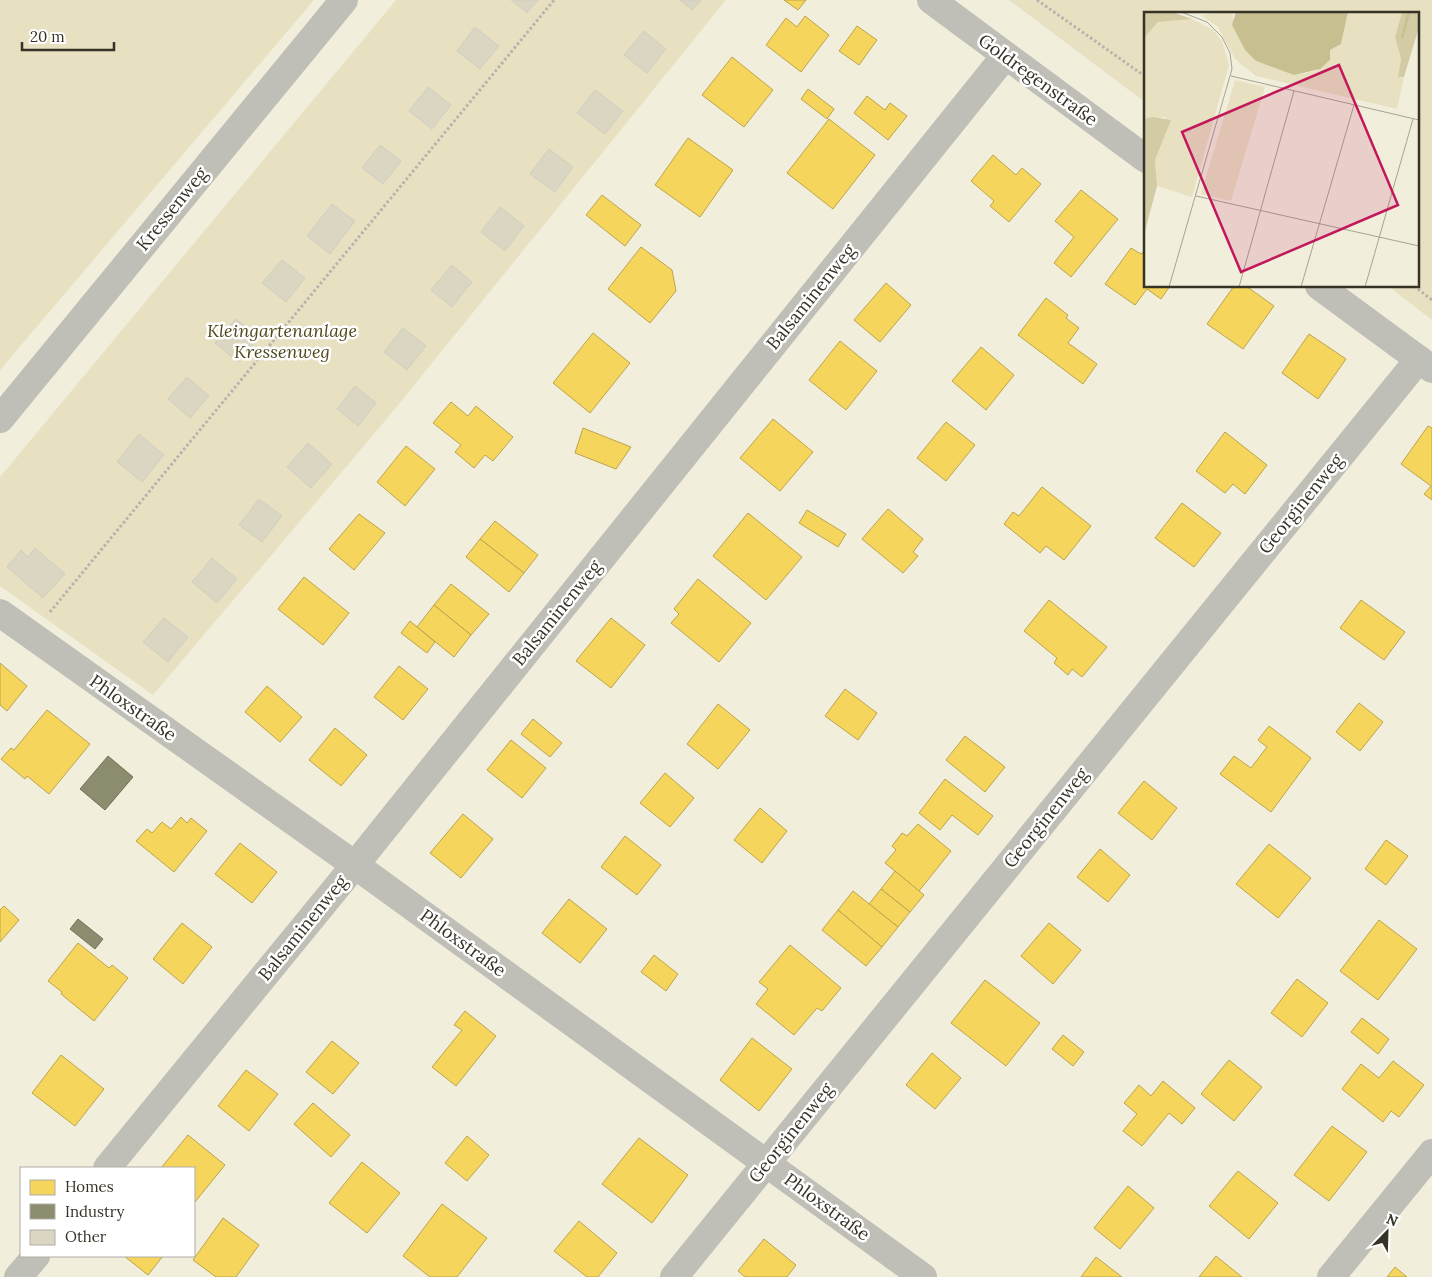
<svg xmlns="http://www.w3.org/2000/svg" width="1432" height="1277" font-family="Lora,serif">
<style>
.green{fill:#e7e1c2}
.homes{fill:#f6d55c;stroke:#bca44c}
.industry{fill:#8c8c6e;stroke:#727158}
.building{fill:#dad6c2;stroke:#d0cebf}
.lines{fill:none;stroke-linecap:round;stroke-linejoin:round}
.path{stroke:#b5b3ac;stroke-width:3;stroke-dasharray:2.5 2.5;stroke-linecap:butt}
.minor{stroke:#bfbeb7;stroke-width:28}
.labels{text-anchor:middle;stroke-width:5;stroke-linejoin:round;paint-order:stroke}
.street-label{font-size:18px;fill:#363326;stroke:#fff}
.park-label{font-size:18px;font-style:italic;fill:#51491b;stroke:#fff}
.inset-river{fill:none;stroke:#c8bf90;stroke-width:2.5}
.inset-road{fill:none;stroke:#a6a393;stroke-width:1}
.view{fill:#c2185b;fill-opacity:0.15;stroke:#c2185b;stroke-width:2.5}
.inset-edge{fill:none;stroke:#363326;stroke-width:2.5}
</style>
<rect width="100%" height="100%" fill="#f1eedc"/>
<g class="green">
<polygon points="0,0 314,0 0,370"/>
<polygon points="396,0 726,0 390,415 153,695 0,586 0,477"/>
<polygon points="1009,0 1432,0 1432,320 1388,286 1418,286 1418,14 1146,14 1146,103"/>
</g>
<g class="homes">
<polygon points="784,0 806,0 798,10"/>
<polygon points="805,16 829,35 801,72 766,45 786,18 797,27"/>
<polygon points="857,26 877,40 859,65 839,51"/>
<polygon points="732,57 773,90 744,127 702,95"/>
<polygon points="808,89 834,109 827,119 801,99"/>
<polygon points="867,96 885,110 890,103 907,116 888,140 854,113"/>
<polygon points="829,119 875,155 833,209 787,173"/>
<polygon points="688,138 733,170 700,217 655,185"/>
<polygon points="993,155 1016,175 1022,168 1041,184 1009,222 990,206 994,201 971,181"/>
<polygon points="1081,190 1118,219 1071,277 1054,263 1074,237 1055,221"/>
<polygon points="602,195 641,225 625,246 586,215"/>
<polygon points="641,247 672,270 676,291 650,323 608,289"/>
<polygon points="1131,248 1141,254 1143,252 1146,254 1146,286 1170,286 1161,299 1147,289 1135,305 1105,284"/>
<polygon points="886,283 911,305 880,342 854,320"/>
<polygon points="1234,286 1246,286 1274,306 1243,349 1207,324"/>
<polygon points="1046,298 1068,315 1066,318 1079,328 1068,343 1097,364 1083,384 1018,335"/>
<polygon points="593,333 630,363 590,413 553,383"/>
<polygon points="1309,334 1346,359 1318,399 1282,373"/>
<polygon points="840,341 877,371 846,410 809,380"/>
<polygon points="981,347 1014,375 986,410 952,381"/>
<polygon points="451,402 468,416 476,406 513,437 493,461 485,455 474,468 455,452 461,445 433,423"/>
<polygon points="773,419 813,452 780,491 740,458"/>
<polygon points="946,422 975,445 946,481 917,458"/>
<polygon points="1428,426 1432,428 1432,500 1424,494 1431,486 1401,464"/>
<polygon points="583,428 631,447 616,469 575,453"/>
<polygon points="1225,432 1267,465 1245,494 1233,484 1225,493 1196,471"/>
<polygon points="406,446 435,469 405,506 377,482"/>
<polygon points="1042,487 1091,526 1064,560 1046,546 1040,553 1004,524 1013,512 1019,516"/>
<polygon points="1182,503 1221,533 1194,567 1155,538"/>
<polygon points="888,509 923,539 913,552 918,556 903,573 862,539"/>
<polygon points="807,510 846,534 838,547 799,523"/>
<polygon points="748,513 802,557 766,600 713,556"/>
<polygon points="359,514 385,533 354,570 329,549"/>
<polygon points="495,521 538,555 524,573 480,539"/>
<polygon points="480,539 524,573 509,592 466,557"/>
<polygon points="304,577 349,613 323,645 278,609"/>
<polygon points="698,579 751,623 719,662 671,623 679,614 674,609"/>
<polygon points="451,584 489,614 471,635 434,605"/>
<polygon points="1049,600 1107,647 1082,677 1072,669 1068,675 1054,663 1057,658 1024,631"/>
<polygon points="1361,600 1405,632 1384,660 1340,628"/>
<polygon points="434,605 471,635 454,657 417,627"/>
<polygon points="611,618 645,645 611,688 576,661"/>
<polygon points="410,621 435,642 427,653 401,633"/>
<polygon points="0,663 27,686 7,711 0,705"/>
<polygon points="399,666 428,689 403,720 374,697"/>
<polygon points="267,686 302,717 280,742 245,712"/>
<polygon points="845,689 877,713 858,740 825,716"/>
<polygon points="1359,703 1383,722 1360,751 1336,732"/>
<polygon points="718,704 750,730 718,769 687,744"/>
<polygon points="47,710 90,744 49,794 27,776 25,779 1,759 11,748 14,750"/>
<polygon points="533,719 562,743 550,757 521,734"/>
<polygon points="1269,726 1311,758 1271,812 1220,774 1234,756 1251,768 1267,747 1258,740"/>
<polygon points="335,728 367,755 341,786 309,760"/>
<polygon points="965,736 1005,767 985,792 946,760"/>
<polygon points="511,740 546,768 522,798 487,770"/>
<polygon points="665,773 694,798 670,827 640,803"/>
<polygon points="945,779 993,816 978,835 952,815 940,830 919,813"/>
<polygon points="1144,781 1177,808 1152,840 1118,813"/>
<polygon points="760,808 787,831 762,863 734,840"/>
<polygon points="463,814 493,839 461,878 430,853"/>
<polygon points="181,817 187,823 191,818 207,831 174,872 136,841 147,829 152,833 162,822 171,829"/>
<polygon points="918,824 951,851 919,891 885,863 896,850 892,846 902,833 907,836"/>
<polygon points="625,836 661,865 637,895 601,867"/>
<polygon points="1386,840 1408,856 1386,885 1365,869"/>
<polygon points="240,843 277,872 252,903 215,874"/>
<polygon points="1269,844 1311,878 1278,918 1236,884"/>
<polygon points="1100,849 1130,875 1108,902 1077,877"/>
<polygon points="895,871 924,895 910,912 881,889"/>
<polygon points="881,889 910,912 898,927 869,904"/>
<polygon points="853,891 898,927 882,947 838,910"/>
<polygon points="569,899 607,929 580,963 542,933"/>
<polygon points="4,906 19,920 0,942 0,910"/>
<polygon points="838,910 882,947 866,966 822,930"/>
<polygon points="1379,920 1417,949 1378,1000 1340,971"/>
<polygon points="182,923 212,947 183,984 153,959"/>
<polygon points="1049,923 1081,950 1053,984 1021,956"/>
<polygon points="78,943 109,968 112,965 128,978 94,1021 61,994 62,992 48,981"/>
<polygon points="790,945 841,988 822,1011 817,1008 794,1035 756,1004 768,989 759,982"/>
<polygon points="654,955 678,974 666,991 641,972"/>
<polygon points="1297,979 1328,1003 1302,1037 1271,1013"/>
<polygon points="985,980 1040,1023 1006,1066 951,1023"/>
<polygon points="465,1011 496,1036 456,1086 432,1067 462,1030 454,1025"/>
<polygon points="1362,1018 1389,1039 1378,1054 1351,1032"/>
<polygon points="1063,1035 1084,1052 1073,1066 1052,1049"/>
<polygon points="752,1038 792,1069 759,1111 720,1080"/>
<polygon points="332,1041 359,1063 333,1094 306,1072"/>
<polygon points="932,1053 961,1078 935,1109 906,1085"/>
<polygon points="61,1055 104,1089 75,1126 32,1093"/>
<polygon points="1229,1060 1262,1087 1234,1121 1201,1094"/>
<polygon points="1393,1061 1424,1085 1399,1117 1391,1111 1383,1122 1342,1089 1361,1064 1379,1078"/>
<polygon points="246,1070 278,1094 249,1131 218,1106"/>
<polygon points="1163,1081 1195,1108 1182,1124 1169,1113 1142,1146 1123,1131 1137,1114 1124,1103 1139,1085 1151,1096"/>
<polygon points="313,1103 350,1135 331,1157 294,1124"/>
<polygon points="1332,1126 1367,1152 1329,1201 1294,1175"/>
<polygon points="188,1135 225,1165 195,1202 194,1201 194,1168 161,1168"/>
<polygon points="467,1136 489,1155 467,1181 445,1163"/>
<polygon points="639,1138 688,1175 652,1223 602,1184"/>
<polygon points="362,1162 400,1193 367,1233 329,1203"/>
<polygon points="1238,1171 1278,1203 1249,1239 1209,1206"/>
<polygon points="1128,1186 1154,1208 1120,1249 1094,1228"/>
<polygon points="442,1204 487,1238 457,1277 430,1277 403,1256"/>
<polygon points="223,1218 259,1245 236,1277 216,1277 193,1260"/>
<polygon points="579,1221 617,1253 598,1277 587,1277 554,1251"/>
<polygon points="764,1239 796,1265 787,1277 745,1277 738,1271"/>
<polygon points="124,1256 163,1256 148,1275"/>
<polygon points="1216,1256 1242,1277 1199,1277"/>
<polygon points="1096,1257 1122,1277 1081,1277"/>
<polygon points="1395,1267 1407,1277 1387,1277"/>
</g>
<g class="industry">
<polygon points="108,756 133,777 105,810 80,789"/>
<polygon points="78,919 103,939 95,949 70,929"/>
</g>
<g class="building">
<polygon points="511,0 538,0 527,13"/>
<polygon points="680,0 701,0 692,10"/>
<polygon points="475,27 499,46 480,69 457,51"/>
<polygon points="644,31 666,49 647,73 624,55"/>
<polygon points="428,87 451,105 432,129 409,111"/>
<polygon points="595,90 623,111 605,134 577,113"/>
<polygon points="380,145 401,161 383,184 362,168"/>
<polygon points="549,149 573,167 555,192 530,174"/>
<polygon points="332,204 355,221 330,254 307,236"/>
<polygon points="500,207 524,226 505,251 481,232"/>
<polygon points="282,260 305,278 286,302 262,283"/>
<polygon points="452,265 472,282 452,307 431,290"/>
<polygon points="236,319 259,337 238,362 215,343"/>
<polygon points="403,328 426,346 407,370 384,352"/>
<polygon points="187,377 209,396 190,418 168,399"/>
<polygon points="355,386 376,403 358,426 337,409"/>
<polygon points="139,434 164,455 142,482 117,462"/>
<polygon points="308,443 332,464 311,488 287,467"/>
<polygon points="259,499 282,516 262,542 239,525"/>
<polygon points="35,548 65,574 43,598 7,567 21,550 28,557"/>
<polygon points="212,558 237,579 217,603 192,582"/>
<polygon points="164,618 188,637 168,662 143,642"/>
</g>
<g class="lines">
<g class="path">
<polyline points="1037,0 1146,77"/>
<polyline points="1414,286 1432,300"/>
<polyline points="50,612 554,0"/>
</g>
<g class="minor">
<polyline points="931,0 1146,159"/>
<polyline points="1319,286 1432,369"/>
<polyline points="0,419 344,0"/>
<polyline points="0,613 355,865 923,1277"/>
<polyline points="107,1168 355,865 1005,56"/>
<polyline points="18,1277 36,1256"/>
<polyline points="674,1277 1419,359"/>
<polyline points="1331,1277 1432,1153"/>
</g>
</g>
<g class="labels">
<g class="street-label">
<text transform="translate(1038 80) rotate(36)" y="6">Goldregenstraße</text>
<text transform="translate(172 209) rotate(-51)" y="6">Kressenweg</text>
<text transform="translate(811 297) rotate(-51)" y="6">Balsaminenweg</text>
<text transform="translate(1301 504) rotate(-51)" y="6">Georginenweg</text>
<text transform="translate(557 613) rotate(-51)" y="6">Balsaminenweg</text>
<text transform="translate(133 708) rotate(35)" y="6">Phloxstraße</text>
<text transform="translate(1046 818) rotate(-51)" y="6">Georginenweg</text>
<text transform="translate(303 928) rotate(-51)" y="6">Balsaminenweg</text>
<text transform="translate(463 943) rotate(36)" y="6">Phloxstraße</text>
<text transform="translate(791 1133) rotate(-51)" y="6">Georginenweg</text>
<text transform="translate(827 1207) rotate(36)" y="6">Phloxstraße</text>
</g>
<g class="park-label">
<text x="282" y="337">Kleingartenanlage<tspan x="282" dy="21">Kressenweg</tspan></text>
</g>
</g>
<g transform="translate(1144 12)">
<rect width="275" height="275" fill="#f1eedc"/>
<path d="M74,0H92L88,3L101,38L112,49L150,63L172,59L186,48V38L197,32L204,0H258L251,25L257,47L254,64L260,65L253,97L112,64L91,47L74,15L57,3ZM26,7H48L69,18L78,29L85,53L48,185L13,174L11,148L17,133L22,105L0,107V26L14,10ZM91,68L121,75L87,189L57,182Z" fill="#e7e1c2"/>
<path d="M0,0H28L48,7L14,10L0,26ZM258,0H275V15L260,65H254L257,47L251,25ZM9,105L27,108L11,148L13,174L0,223V107Z" fill="#d3cba3"/>
<path d="M92,0H204L197,32L186,38V48L176,57L150,63L112,49L101,38L88,13Z" fill="#c8bf90"/>
<path class="inset-river" d="M258,26L265,0"/>
<path class="inset-road" d="M87,64L275,108M52,184L275,234M25,275L88,57L86,41L78,25L63,10L37,0M95,275L150,79M157,275L210,93M221,275L269,107"/>
<path class="view" d="M195,53L254,193L97,260L38,120Z"/>
<rect width="275" height="275" class="inset-edge"/>
</g>
<rect x="20" y="1167" width="175" height="90" fill="#ffffff" stroke="#afada8"/>
<rect x="30" y="1180" width="25" height="15" fill="#f6d55c" stroke="#afada8"/>
<text x="65" y="1192" font-size="15" fill="#363326">Homes</text>
<rect x="30" y="1204" width="25" height="15" fill="#8c8c6e" stroke="#afada8"/>
<text x="65" y="1217" font-size="15" fill="#363326">Industry</text>
<rect x="30" y="1230" width="25" height="15" fill="#dad6c2" stroke="#afada8"/>
<text x="65" y="1242" font-size="15" fill="#363326">Other</text>
<g transform="translate(1387 1232) rotate(23)" stroke="#ffffff" stroke-width="4" paint-order="stroke">
<path d="M0-4L9 19L0 12L-9 19Z" fill="#363326"/>
<text y="-8" font-size="14" font-weight="bold" text-anchor="middle" fill="#363326">N</text>
</g>
<path d="M22 42v8h92v-8" fill="none" stroke="#363326" stroke-width="2.5"/>
<text x="30" y="42" font-size="15" fill="#363326" stroke="#ffffff" stroke-width="4" paint-order="stroke">20 m</text>
</svg>
